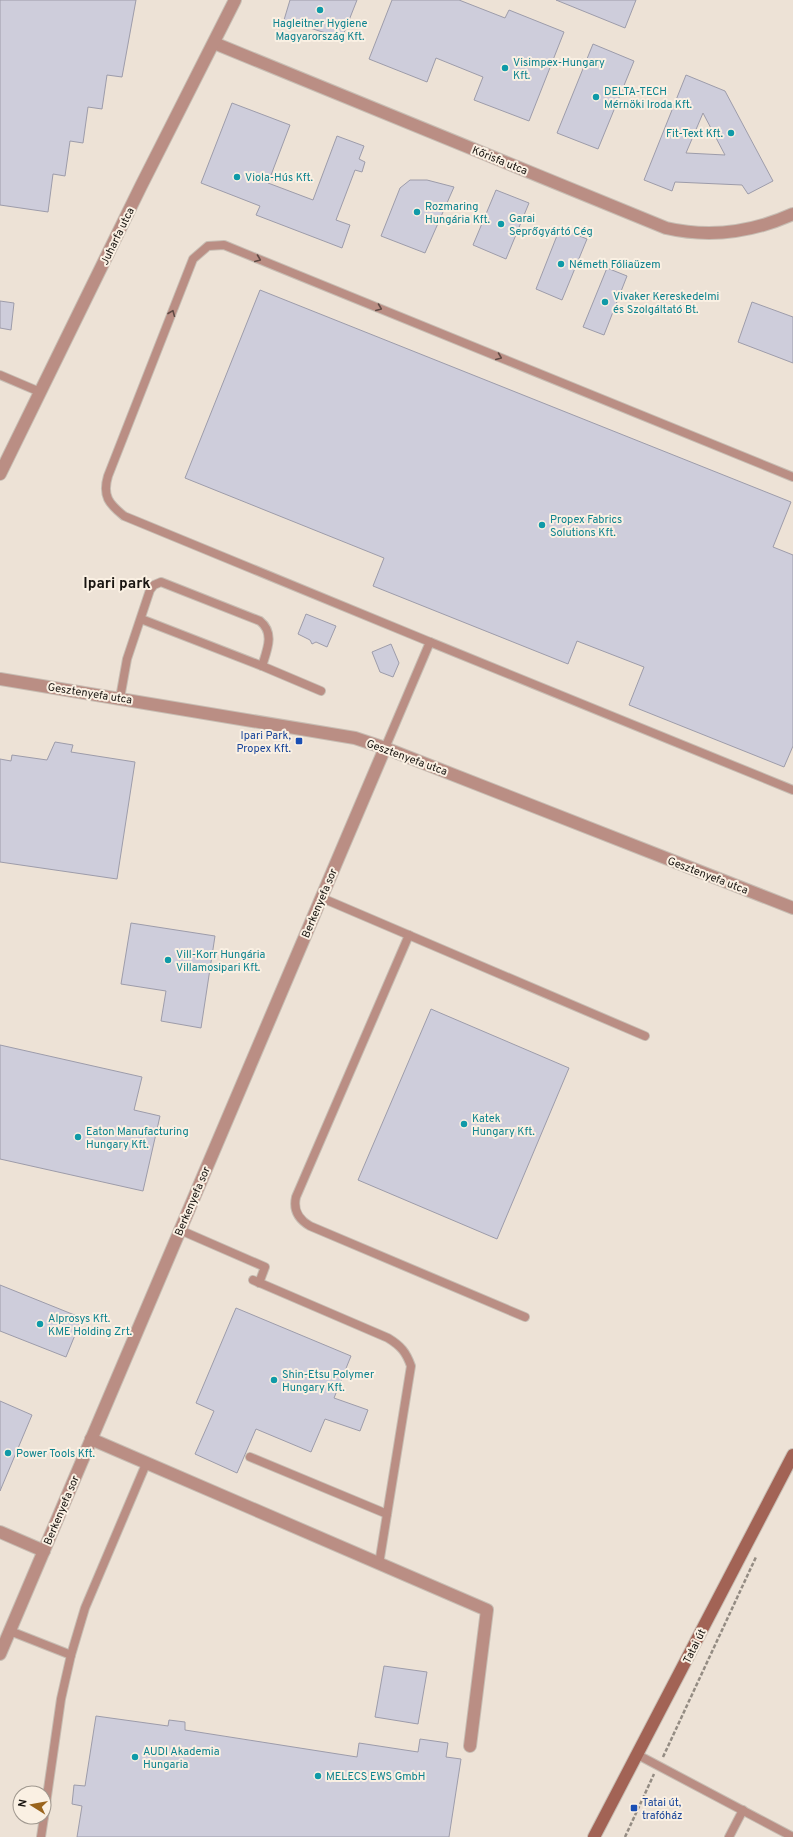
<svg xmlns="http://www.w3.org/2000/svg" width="793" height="1837" font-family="Overpass,sans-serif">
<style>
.building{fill:#cecddb;stroke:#9d9caa;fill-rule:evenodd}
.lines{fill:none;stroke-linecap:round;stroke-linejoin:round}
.lane-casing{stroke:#c7bdb3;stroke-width:10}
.street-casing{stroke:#c7bdb3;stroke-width:14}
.secondary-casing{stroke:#c7bdb3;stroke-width:14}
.path{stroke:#948c83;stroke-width:2.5;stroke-dasharray:4 2;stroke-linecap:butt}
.lane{stroke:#ba8e84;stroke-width:8}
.street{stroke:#ba8e84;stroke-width:12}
.secondary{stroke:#a26355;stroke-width:12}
.oneway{stroke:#614b45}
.culture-dot{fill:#0f9aa8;stroke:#faf0e3;stroke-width:1.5}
.transit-dot{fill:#1a4fb4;stroke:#faf0e3;stroke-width:1.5}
.labels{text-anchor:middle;stroke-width:4;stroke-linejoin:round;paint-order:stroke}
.culture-label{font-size:11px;fill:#0d838f;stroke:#faf0e3;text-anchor:start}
.street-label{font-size:11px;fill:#191511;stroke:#faf0e3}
.transit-label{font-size:11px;fill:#164399;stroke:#faf0e3;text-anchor:end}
.district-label{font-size:15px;font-weight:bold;fill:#191511;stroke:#faf0e3}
</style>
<rect width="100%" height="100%" fill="#ede2d6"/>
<g class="building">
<polygon points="0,0 136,0 122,77 107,75 102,109 88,107 83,143 70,141 65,176 53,174 48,212 0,205"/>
<polygon points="290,0 357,0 342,38 284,20"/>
<polygon points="392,0 459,0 505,18 509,10 564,32 529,121 474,100 483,77 436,58 427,82 369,59"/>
<polygon points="556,0 636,0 625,28"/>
<polygon points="593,44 634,61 598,149 557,133"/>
<path d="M686,75L725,91L773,181L748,194L742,185L675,182L672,191L644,180ZM703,113L725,155L686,153Z"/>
<polygon points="232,103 290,125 268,183 313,200 337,136 364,146 359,159 365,162 362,172 355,170 336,220 350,225 342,248 256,215 260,206 201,183"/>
<polygon points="410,180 427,180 454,187 425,253 381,236 400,188"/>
<polygon points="496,190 529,203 506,259 473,245"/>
<polygon points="560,228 587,239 562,300 536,289"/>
<polygon points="607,268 627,276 604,335 583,327"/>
<polygon points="260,290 791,502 773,547 793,555 793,746 784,767 629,705 644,667 577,641 568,664 373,586 384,558 185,478"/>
<polygon points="0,301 14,303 11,330 0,328"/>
<polygon points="752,302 793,317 793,363 738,342"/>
<polygon points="306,614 336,626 327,647 316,642 312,644 310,640 298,634"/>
<polygon points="391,644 399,663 393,677 380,672 372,652"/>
<polygon points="55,742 73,745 71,752 135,762 117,879 0,862 0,759 11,761 12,755 47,760"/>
<polygon points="131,923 215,936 201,1028 161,1021 166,991 121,984"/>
<polygon points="431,1009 569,1068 497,1239 358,1180"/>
<polygon points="0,1045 142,1077 134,1110 160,1116 143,1191 0,1159"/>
<polygon points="0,1285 82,1318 66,1357 0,1331"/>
<polygon points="236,1308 351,1356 334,1398 368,1410 360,1431 325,1419 311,1452 256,1429 237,1473 195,1454 214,1411 196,1403"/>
<polygon points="0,1401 32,1415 0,1491"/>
<polygon points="384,1666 427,1672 418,1724 375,1717"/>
<polygon points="96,1716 168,1726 169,1720 185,1722 185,1730 357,1757 359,1743 418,1752 420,1739 448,1743 446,1757 461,1759 449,1837 77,1837 82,1806 72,1804 74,1785 85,1786"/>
</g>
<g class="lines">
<g class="lane-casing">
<g id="lane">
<polyline points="0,375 40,392"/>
<polyline points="430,642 793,790"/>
<polyline points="262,666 321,691"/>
<path d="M120,698L127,659L150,590L154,585L161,582L260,621C275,633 267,650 262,666L141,619"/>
<path d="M385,748L430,642L124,516C109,504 102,496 108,476L193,259L208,246L224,245L793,477"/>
<polyline points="322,898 645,1036"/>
<path d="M409,935L296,1197C293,1210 298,1219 310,1226L525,1317"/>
<polyline points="180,1230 265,1267 259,1283"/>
<path d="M253,1280L388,1338C401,1346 406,1352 411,1366L379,1564"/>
<polyline points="250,1457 387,1514"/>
<polyline points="10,1631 71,1655 61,1699 44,1817"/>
<polyline points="71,1655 85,1608 146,1464"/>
<polyline points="638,1755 793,1837"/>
<polyline points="41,1837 44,1817"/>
<polyline points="729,1837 743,1810"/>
</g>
</g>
<g class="street-casing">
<g id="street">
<path d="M214,43L666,228C709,238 753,232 793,214"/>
<polyline points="0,474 141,186 235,0"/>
<polyline points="0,679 355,738 385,748 793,908"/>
<polyline points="91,1439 487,1610 470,1746"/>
<polyline points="0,1532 44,1551"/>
<polyline points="0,1654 385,748"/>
</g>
</g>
<g class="secondary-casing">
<polyline id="secondary" points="594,1837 793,1455"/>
</g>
<g class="path">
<polyline points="663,1757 756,1557"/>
<polyline points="625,1837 654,1774"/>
</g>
<use href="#lane" class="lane"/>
<use href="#street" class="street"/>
<use href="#secondary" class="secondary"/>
</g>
<defs><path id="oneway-chevron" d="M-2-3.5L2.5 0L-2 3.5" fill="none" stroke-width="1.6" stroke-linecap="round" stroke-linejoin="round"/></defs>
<g class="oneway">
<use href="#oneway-chevron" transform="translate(258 259) rotate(22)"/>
<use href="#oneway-chevron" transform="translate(379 308) rotate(22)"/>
<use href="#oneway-chevron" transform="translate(172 313) rotate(-68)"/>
<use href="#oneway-chevron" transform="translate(499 357) rotate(22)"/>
</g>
<g class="culture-dot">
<circle cx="320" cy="10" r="4"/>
<circle cx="505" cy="68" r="4"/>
<circle cx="596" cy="97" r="4"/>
<circle cx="731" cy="133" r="4"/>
<circle cx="237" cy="177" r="4"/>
<circle cx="417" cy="212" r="4"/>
<circle cx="501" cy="224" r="4"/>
<circle cx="561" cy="264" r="4"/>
<circle cx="605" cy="302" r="4"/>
<circle cx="542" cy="525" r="4"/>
<circle cx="168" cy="960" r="4"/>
<circle cx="464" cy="1124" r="4"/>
<circle cx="78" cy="1137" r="4"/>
<circle cx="40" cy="1324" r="4"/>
<circle cx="274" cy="1380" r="4"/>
<circle cx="8" cy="1453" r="4"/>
<circle cx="135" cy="1757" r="4"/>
<circle cx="318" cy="1776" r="4"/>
</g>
<g class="transit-dot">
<rect x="295" y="737" width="8" height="8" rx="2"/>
<rect x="630" y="1804" width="8" height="8" rx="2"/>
</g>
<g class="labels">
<g class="culture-label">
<text x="320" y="27" text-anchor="middle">Hagleitner Hygiene<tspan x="320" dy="13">Magyarország Kft.</tspan></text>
<text x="513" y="66">Visimpex-Hungary<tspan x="513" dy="13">Kft.</tspan></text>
<text x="604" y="95">DELTA-TECH<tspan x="604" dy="13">Mérnöki Iroda Kft.</tspan></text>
<text x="723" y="137" text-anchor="end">Fit-Text Kft.</text>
<text x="245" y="181">Viola-Hús Kft.</text>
<text x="425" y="210">Rozmaring<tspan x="425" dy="13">Hungária Kft.</tspan></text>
<text x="509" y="222">Garai<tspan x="509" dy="13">Seprőgyártó Cég</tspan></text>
<text x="569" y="268">Németh Fóliaüzem</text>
<text x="613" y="300">Vivaker Kereskedelmi<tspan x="613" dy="13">és Szolgáltató Bt.</tspan></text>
<text x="550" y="523">Propex Fabrics<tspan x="550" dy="13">Solutions Kft.</tspan></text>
<text x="176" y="958">Vill-Korr Hungária<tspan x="176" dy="13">Villamosipari Kft.</tspan></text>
<text x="472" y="1122">Katek<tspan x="472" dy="13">Hungary Kft.</tspan></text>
<text x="86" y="1135">Eaton Manufacturing<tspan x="86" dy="13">Hungary Kft.</tspan></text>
<text x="48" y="1322">Alprosys Kft.<tspan x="48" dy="13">KME Holding Zrt.</tspan></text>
<text x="282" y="1378">Shin-Etsu Polymer<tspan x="282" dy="13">Hungary Kft.</tspan></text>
<text x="16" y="1457">Power Tools Kft.</text>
<text x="143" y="1755">AUDI Akademia<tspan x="143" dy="13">Hungaria</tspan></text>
<text x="326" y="1780">MELECS EWS GmbH</text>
</g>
<g class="street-label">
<text transform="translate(500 160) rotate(22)" y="4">Kőrisfa utca</text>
<text transform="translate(117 236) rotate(-64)" y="4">Juharfa utca</text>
<text transform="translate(90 693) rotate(9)" y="4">Gesztenyefa utca</text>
<text transform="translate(407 757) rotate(20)" y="4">Gesztenyefa utca</text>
<text transform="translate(708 875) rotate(21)" y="4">Gesztenyefa utca</text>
<text transform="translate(319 903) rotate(-67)" y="4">Berkenyefa sor</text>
<text transform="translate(192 1201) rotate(-67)" y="4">Berkenyefa sor</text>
<text transform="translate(61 1510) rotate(-67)" y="4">Berkenyefa sor</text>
<text transform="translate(694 1646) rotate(-63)" y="4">Tatai út</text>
</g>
<g class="transit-label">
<text x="291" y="739">Ipari Park,<tspan x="291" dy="13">Propex Kft.</tspan></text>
<text x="642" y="1806" text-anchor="start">Tatai út,<tspan x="642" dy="13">trafóház</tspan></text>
</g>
<g class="district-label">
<text x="117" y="588">Ipari park</text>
</g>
</g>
<g transform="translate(32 1805) rotate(281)"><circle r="19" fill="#faf0e3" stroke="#a0988f"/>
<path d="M0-3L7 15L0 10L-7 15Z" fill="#9a641d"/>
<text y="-6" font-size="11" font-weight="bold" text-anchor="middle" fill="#191511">N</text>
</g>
</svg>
